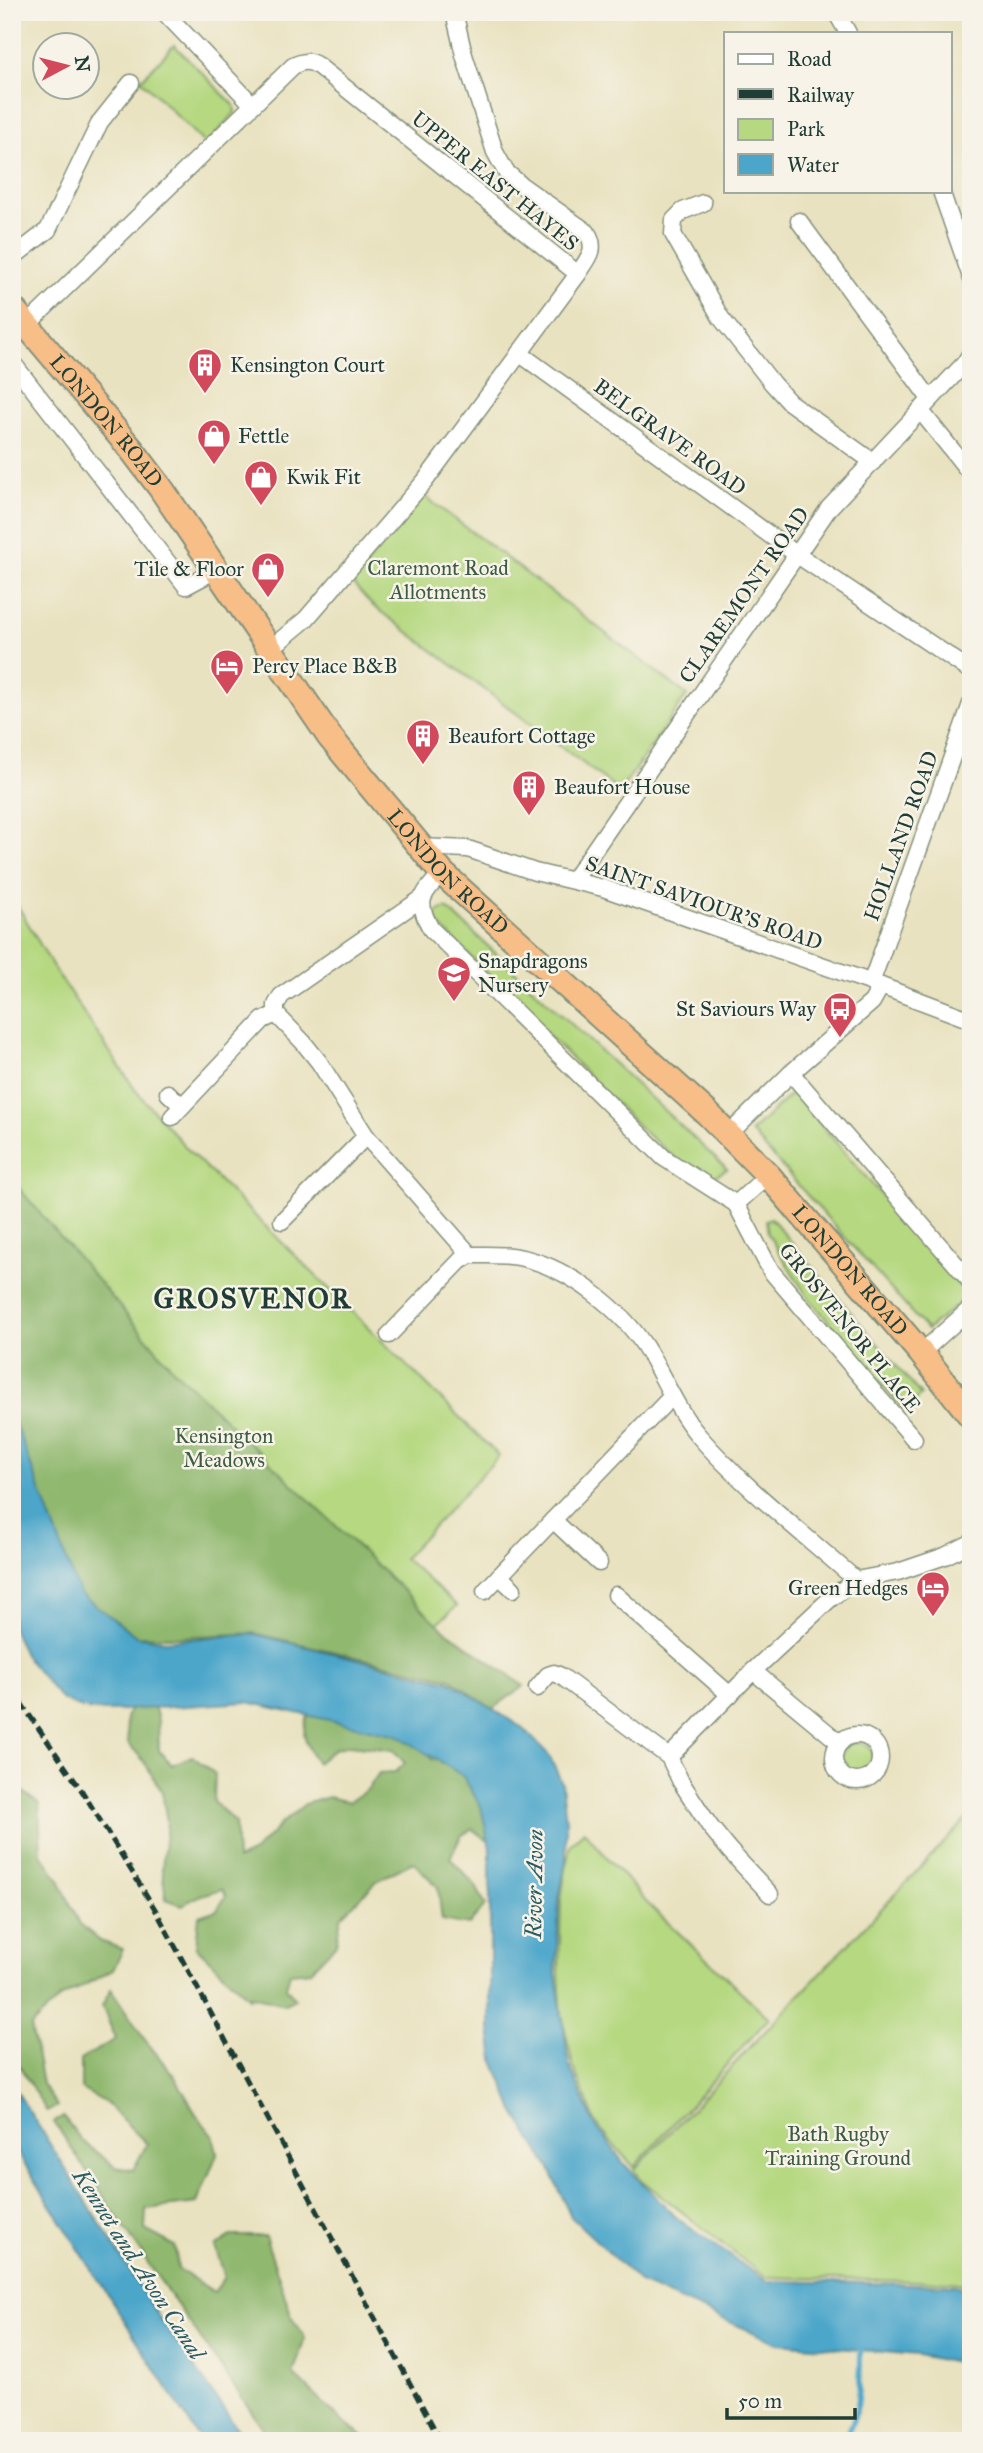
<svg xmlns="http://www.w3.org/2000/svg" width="983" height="2453" font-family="'IM FELL Great Primer',serif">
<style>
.green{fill:#b5d880;stroke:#6a8a5a;stroke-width:2}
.forest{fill:#90b86e;stroke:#587a51;stroke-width:2}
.water{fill:#4ca6ca;stroke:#36727f;stroke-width:2}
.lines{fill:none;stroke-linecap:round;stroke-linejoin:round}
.stream{stroke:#4ca6ca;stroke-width:5}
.minor-casing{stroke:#84907a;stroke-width:19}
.trunk-casing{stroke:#84907a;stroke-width:28}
.minor{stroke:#fff;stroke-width:16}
.trunk{stroke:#f7be88;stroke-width:24}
.rail{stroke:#1f3d34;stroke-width:5;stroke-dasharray:10 5;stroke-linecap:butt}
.labels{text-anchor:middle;stroke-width:5;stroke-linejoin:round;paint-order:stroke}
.street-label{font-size:21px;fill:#1f3d34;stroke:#f7f3e8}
.poi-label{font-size:21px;fill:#1f3d34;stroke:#f7f3e8;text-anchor:start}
.park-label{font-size:21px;fill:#3d5c43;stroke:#f7f3e8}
.water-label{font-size:23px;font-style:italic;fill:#2c5c61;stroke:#f7f3e8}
.district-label{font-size:28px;font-weight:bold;letter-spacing:2px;fill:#1f3d34;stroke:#f7f3e8}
</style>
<rect width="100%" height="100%" fill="#f7f3e8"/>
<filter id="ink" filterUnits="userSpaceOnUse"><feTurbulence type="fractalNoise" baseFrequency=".0143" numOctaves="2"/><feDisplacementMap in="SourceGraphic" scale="14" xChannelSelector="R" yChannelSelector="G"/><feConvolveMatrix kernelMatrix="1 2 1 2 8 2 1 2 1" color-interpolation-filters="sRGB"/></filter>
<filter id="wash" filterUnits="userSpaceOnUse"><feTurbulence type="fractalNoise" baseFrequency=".00686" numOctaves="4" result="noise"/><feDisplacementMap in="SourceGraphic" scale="28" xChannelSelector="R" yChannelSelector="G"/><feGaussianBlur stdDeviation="1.57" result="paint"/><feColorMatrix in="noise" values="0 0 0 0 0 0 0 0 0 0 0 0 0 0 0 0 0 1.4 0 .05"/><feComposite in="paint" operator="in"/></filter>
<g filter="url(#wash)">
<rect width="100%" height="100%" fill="#e9e2c0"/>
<g class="green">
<polygon points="174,45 234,105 235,113 206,145 141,80"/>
<polygon points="423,495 687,695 620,791 372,605 351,582"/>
<polygon points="12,896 55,970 136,1091 190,1152 499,1456 404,1558 457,1606 389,1666 254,1633 181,1637 136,1636 78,1592 12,1415"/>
<polygon points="445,908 448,909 727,1169 711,1178 689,1170 642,1130 441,927 436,919 436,913"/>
<polygon points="793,1092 968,1296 927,1330 751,1132"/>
<polygon points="771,1218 921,1395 904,1411 807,1296 768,1234 766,1220"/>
<circle cx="857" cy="1758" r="16"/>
<polygon points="971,1814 971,2285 952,2282 765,2277 644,2182 634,2170"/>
<polygon points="584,1831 646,1902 769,2018 634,2167 611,2142 595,2121 573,2066 562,2015 559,1974 561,1899 570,1845"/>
</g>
<g class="forest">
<polygon points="12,1180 173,1369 442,1628 524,1686 492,1709 451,1679 254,1633 181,1637 136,1636 78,1592 12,1415"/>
<path d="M151,1695L158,1720L159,1751L172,1765L192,1756L215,1774L214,1802L235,1822L237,1860L254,1852L282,1823L305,1804L329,1797L349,1802L368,1789L379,1773L396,1772L405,1763L393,1750L349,1745L334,1749L317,1763C303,1741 299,1730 313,1707L424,1736L431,1759L452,1762L476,1788L495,1846L472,1829L461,1836L450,1858L475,1885L486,1905L469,1925L442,1920L438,1887L413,1862L378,1880L341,1917L336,1944L310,1971L290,1973L286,1987L295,1999L285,2004L248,1995L250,1999L196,1947L199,1916L217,1910L226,1896L222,1889L201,1895L182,1905L166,1899L162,1869L167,1822L162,1792L144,1761L128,1743L126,1718L134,1696Z"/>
<polygon points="12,1783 39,1804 41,1854 58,1878 80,1924 100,1941 123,1949 113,1970 60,1998 31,2026 42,2084 57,2106 47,2112 12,2054"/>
<polygon points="111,1989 145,2040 175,2077 196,2114 213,2136 217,2154 197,2203 146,2209 145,2230 175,2246 178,2269 214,2292 225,2277 215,2247 231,2236 265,2236 291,2314 305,2338 293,2374 343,2422 369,2441 272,2441 150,2266 54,2122 63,2116 82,2141 115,2167 133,2170 147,2144 106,2103 81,2089 81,2059 116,2039 102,2006"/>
</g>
<g class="water">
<polygon points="12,1415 79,1593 136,1636 165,1641 254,1634 451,1682 524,1729 549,1755 562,1783 566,1821 566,1862 559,1898 556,1974 569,2065 594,2123 625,2165 678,2219 766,2281 953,2285 971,2289 971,2366 918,2355 778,2343 642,2284 571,2217 551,2171 514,2111 494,2061 490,2029 490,1848 481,1807 463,1776 397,1735 247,1702 110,1711 86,1710 61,1699 24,1655 12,1628"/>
<polygon points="12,2084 159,2317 246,2441 201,2441 12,2144"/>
</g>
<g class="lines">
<path class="stream" d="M843,2441C864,2408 859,2379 861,2343"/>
</g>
</g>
<g filter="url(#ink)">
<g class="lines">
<g class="minor-casing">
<g id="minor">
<polyline points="164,12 252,104"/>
<path d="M454,12L464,55L495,152L506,172L521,185L587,232C598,250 588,258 578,274"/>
<polyline points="836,12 848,33"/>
<polyline points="941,191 971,277"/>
<polyline points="703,203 683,211 674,220 673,234 721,318 772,383 789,402 873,462"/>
<polyline points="799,221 930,399"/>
<polyline points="12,258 48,230 100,122 131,83"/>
<path d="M26,326L293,66C303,61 309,60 318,66L578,274L425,481L306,619L270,649"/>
<polyline points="519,353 796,554 971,671"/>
<polyline points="12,362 186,586 216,570"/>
<polyline points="920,410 971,474"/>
<polyline points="420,847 468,849 535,872 603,888 881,986 971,1020"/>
<path d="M442,873C422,895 415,900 431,929L664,1158L736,1204"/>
<polyline points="574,879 829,508 964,364 971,353"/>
<path d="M421,899L281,996L276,1005V1014L303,1042L319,1062L366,1136L470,1255C486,1255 503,1254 518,1257C567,1266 624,1310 649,1353C665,1380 677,1410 698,1435C743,1487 804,1534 856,1580"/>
<polyline points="871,983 971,704"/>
<polyline points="791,1073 971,1282"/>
<polyline points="168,1093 182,1106"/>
<polyline points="172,1117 263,1020 276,1014"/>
<polyline points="728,1135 791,1073 872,1002 881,986"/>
<polyline points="768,1175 736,1204 771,1271 914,1439"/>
<polyline points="282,1221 366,1136"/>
<polyline points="389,1335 460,1261 470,1255"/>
<polyline points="921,1353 971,1308"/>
<polyline points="553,1520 599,1563"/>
<polyline points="499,1576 513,1589"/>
<polyline points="485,1591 671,1397"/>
<polyline points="616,1595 730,1695"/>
<polyline points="753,1671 840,1743"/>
<polyline points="537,1688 548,1675 554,1673 561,1676 669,1757 681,1782 709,1825 730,1851 770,1894"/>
<circle cx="857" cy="1758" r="23"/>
<polyline points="669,1757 753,1671 831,1598 856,1580 898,1572 945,1556 971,1543"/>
</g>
</g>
<g class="trunk-casing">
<g id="trunk">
<path id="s1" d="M12,308L132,450L160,487L329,736L442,873L707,1113L768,1175L921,1353L971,1416"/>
</g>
</g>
<use href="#minor" class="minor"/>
<use href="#trunk" class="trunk"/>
<polyline class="rail" points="12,1690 82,1791 155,1909 441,2441"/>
</g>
</g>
<defs>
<g id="building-pin" transform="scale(1.75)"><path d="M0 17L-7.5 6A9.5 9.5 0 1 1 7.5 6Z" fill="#d1495b" stroke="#f7f3e8"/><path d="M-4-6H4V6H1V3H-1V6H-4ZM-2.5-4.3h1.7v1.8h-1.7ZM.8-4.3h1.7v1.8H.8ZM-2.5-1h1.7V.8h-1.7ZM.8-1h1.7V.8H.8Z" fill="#fff"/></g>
<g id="shop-pin" transform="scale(1.75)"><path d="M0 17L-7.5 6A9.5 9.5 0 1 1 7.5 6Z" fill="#d1495b" stroke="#f7f3e8"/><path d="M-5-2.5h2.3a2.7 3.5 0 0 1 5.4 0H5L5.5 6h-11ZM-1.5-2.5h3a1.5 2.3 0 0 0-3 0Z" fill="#fff"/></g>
<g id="hotel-pin" transform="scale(1.75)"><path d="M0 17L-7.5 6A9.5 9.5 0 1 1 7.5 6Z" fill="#d1495b" stroke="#f7f3e8"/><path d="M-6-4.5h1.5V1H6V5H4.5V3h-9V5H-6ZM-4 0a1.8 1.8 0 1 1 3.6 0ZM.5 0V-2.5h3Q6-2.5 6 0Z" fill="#fff"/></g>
<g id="school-pin" transform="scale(1.75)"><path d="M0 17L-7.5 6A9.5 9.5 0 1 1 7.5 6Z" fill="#d1495b" stroke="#f7f3e8"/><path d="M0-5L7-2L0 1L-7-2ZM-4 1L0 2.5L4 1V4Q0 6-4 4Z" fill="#fff"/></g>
<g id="bus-pin" transform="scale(1.75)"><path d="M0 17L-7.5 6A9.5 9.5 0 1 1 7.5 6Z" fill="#d1495b" stroke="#f7f3e8"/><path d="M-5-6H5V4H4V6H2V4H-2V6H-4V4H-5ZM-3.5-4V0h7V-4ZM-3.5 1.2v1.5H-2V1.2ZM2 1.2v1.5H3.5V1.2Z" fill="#fff"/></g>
</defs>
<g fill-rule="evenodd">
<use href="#building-pin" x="205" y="365"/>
<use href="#shop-pin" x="214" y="436"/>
<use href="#shop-pin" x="261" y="477"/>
<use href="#shop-pin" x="268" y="569"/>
<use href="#hotel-pin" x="227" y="666"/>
<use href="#building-pin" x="423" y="736"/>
<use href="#building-pin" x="529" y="787"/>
<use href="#school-pin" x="454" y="973"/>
<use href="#bus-pin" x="840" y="1009"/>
<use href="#hotel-pin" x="933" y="1588"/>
</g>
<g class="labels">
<g class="street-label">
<text transform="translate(495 181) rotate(39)" y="7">UPPER EAST HAYES</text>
<text dy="7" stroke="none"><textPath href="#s1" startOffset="147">LONDON ROAD</textPath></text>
<text transform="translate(670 437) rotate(36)" y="7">BELGRAVE ROAD</text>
<text transform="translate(744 595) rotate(-55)" y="7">CLAREMONT ROAD</text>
<text transform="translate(901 836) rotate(-70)" y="7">HOLLAND ROAD</text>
<text dy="7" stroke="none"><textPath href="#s1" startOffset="714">LONDON ROAD</textPath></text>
<text transform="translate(704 903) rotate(19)" y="7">SAINT SAVIOUR'S ROAD</text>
<text dy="7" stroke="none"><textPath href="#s1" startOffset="1281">LONDON ROAD</textPath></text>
<text transform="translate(850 1328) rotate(51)" y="7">GROSVENOR PLACE</text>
</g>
<g class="poi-label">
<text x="230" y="372">Kensington Court</text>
<text x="238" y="443">Fettle</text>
<text x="286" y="484">Kwik Fit</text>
<text x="244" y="576" text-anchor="end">Tile &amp; Floor</text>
<text x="252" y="673">Percy Place B&amp;B</text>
<text x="448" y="743">Beaufort Cottage</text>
<text x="554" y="794">Beaufort House</text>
<text x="478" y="968">Snapdragons<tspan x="478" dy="24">Nursery</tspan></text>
<text x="816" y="1016" text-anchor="end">St Saviours Way</text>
<text x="908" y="1595" text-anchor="end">Green Hedges</text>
</g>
<g class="park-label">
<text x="438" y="575">Claremont Road<tspan x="438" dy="24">Allotments</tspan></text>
<text x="224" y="1443">Kensington<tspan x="224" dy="24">Meadows</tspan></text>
<text x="838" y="2141">Bath Rugby<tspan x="838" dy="24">Training Ground</tspan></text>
</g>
<g class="water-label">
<text transform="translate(534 1884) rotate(-89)" y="8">River Avon</text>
<text transform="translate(139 2264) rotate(57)" y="8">Kennet and Avon Canal</text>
</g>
<g class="district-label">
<text x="253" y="1308">GROSVENOR</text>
</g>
</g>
<rect width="983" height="2453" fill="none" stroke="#f7f3e8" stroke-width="42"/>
<rect x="724" y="32" width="228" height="161" fill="#f7f3e8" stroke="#a1aaa0" stroke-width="2"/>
<rect x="738" y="54" width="35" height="10" fill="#ffffff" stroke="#a1aaa0" stroke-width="2"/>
<text x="787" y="66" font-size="21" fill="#1f3d34">Road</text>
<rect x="738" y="89" width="35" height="10" fill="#1f3d34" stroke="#a1aaa0" stroke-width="2"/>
<text x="787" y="102" font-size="21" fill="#1f3d34">Railway</text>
<rect x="738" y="119" width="35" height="21" fill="#b5d880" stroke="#a1aaa0" stroke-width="2"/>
<text x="787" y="136" font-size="21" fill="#1f3d34">Park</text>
<rect x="738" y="154" width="35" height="21" fill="#4ca6ca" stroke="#a1aaa0" stroke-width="2"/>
<text x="787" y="172" font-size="21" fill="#1f3d34">Water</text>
<g transform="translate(66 66) rotate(83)"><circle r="33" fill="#f7f3e8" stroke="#a1aaa0" stroke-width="2"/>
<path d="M0-5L12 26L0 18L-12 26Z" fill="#d1495b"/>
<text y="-10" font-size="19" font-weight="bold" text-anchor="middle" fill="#1f3d34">N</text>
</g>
<path d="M727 2408v10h128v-10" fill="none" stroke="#1f3d34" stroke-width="3.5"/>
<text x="738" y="2408" font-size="21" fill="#1f3d34" stroke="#f7f3e8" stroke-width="5" paint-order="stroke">50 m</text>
</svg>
